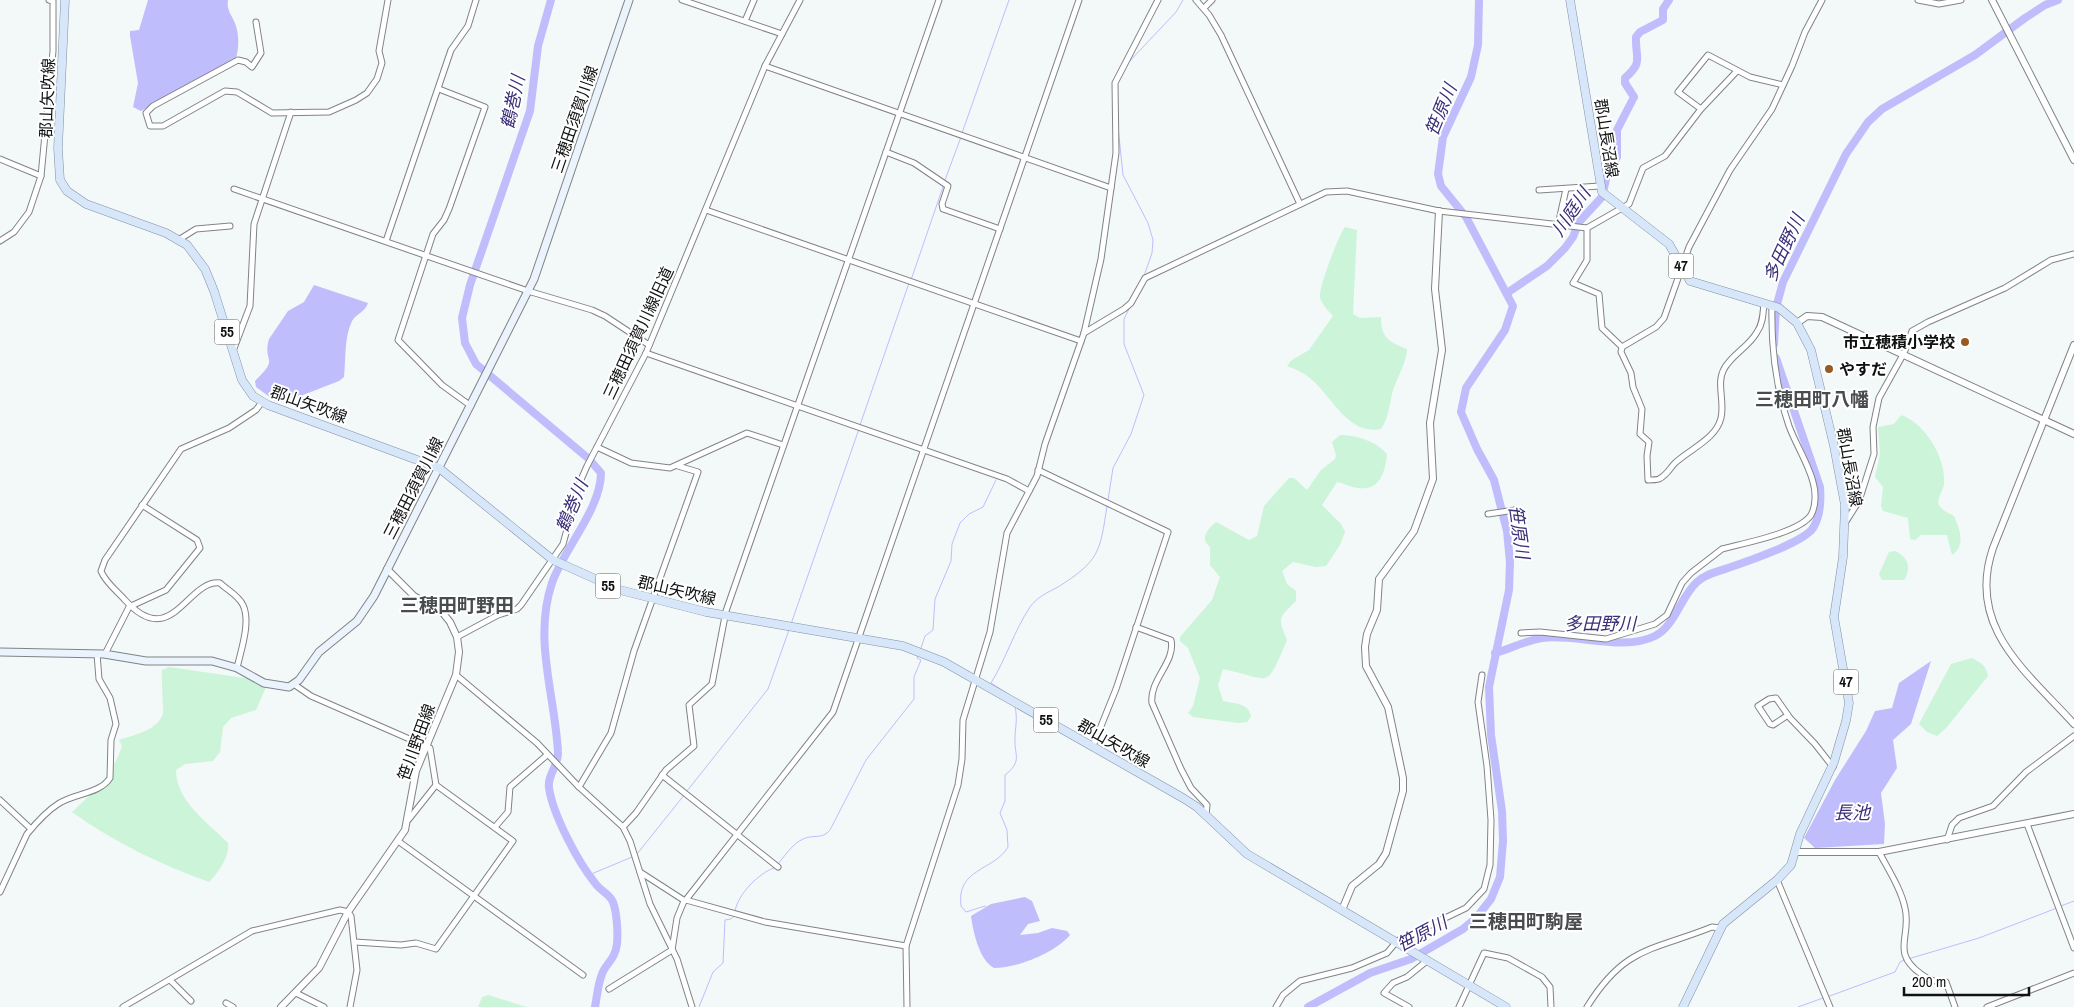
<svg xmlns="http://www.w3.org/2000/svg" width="2074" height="1007" font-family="'Archivo Narrow','Noto Sans JP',sans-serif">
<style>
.green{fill:#cbf4d9}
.water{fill:#c0bdfd}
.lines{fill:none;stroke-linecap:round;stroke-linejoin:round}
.stream{stroke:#c0bdfd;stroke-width:1}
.river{stroke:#c0bdfd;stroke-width:8}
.minor-casing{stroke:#808486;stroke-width:7}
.tertiary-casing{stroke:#808486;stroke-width:8}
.secondary-casing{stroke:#808486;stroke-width:9}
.primary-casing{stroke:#8091a6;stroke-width:9}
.minor{stroke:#fff;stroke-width:5}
.tertiary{stroke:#fff;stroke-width:6}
.secondary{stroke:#ebf3fc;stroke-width:7}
.primary{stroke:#d7e6f9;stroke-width:8}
.poi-dot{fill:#995a22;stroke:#fff;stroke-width:2}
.labels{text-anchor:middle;stroke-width:4;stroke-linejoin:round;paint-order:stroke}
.shield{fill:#fff;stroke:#585959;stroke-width:1}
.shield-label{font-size:15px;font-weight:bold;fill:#101212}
.street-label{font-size:16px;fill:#101212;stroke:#fff}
.poi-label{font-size:16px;font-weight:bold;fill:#101212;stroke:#fff;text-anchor:end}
.water-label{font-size:18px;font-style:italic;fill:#3b3078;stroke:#fff}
.quarter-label{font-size:19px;font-weight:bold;fill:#494c4e;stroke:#fff}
</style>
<rect width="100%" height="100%" fill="#f3f8f9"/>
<g class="green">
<path d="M1345,227L1357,230L1353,314L1360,318L1381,317C1381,338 1389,342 1407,349C1406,363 1399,374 1394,387C1389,402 1390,416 1381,429C1347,435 1333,397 1311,379C1304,373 1296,369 1287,366L1292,360L1309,350L1333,316C1329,311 1321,304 1320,297C1319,287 1339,234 1345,227Z"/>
<path d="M1901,415C1925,423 1946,458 1944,483C1944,490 1936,498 1939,505C1942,511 1949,513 1954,516C1960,530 1966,545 1952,555L1947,535H1921L1915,540L1910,539L1908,518L1883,511L1881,506L1883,487L1875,477L1880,454L1878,427L1894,424Z"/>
<path d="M1340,435C1356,435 1376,441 1387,454C1385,473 1380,491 1357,488C1350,487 1344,483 1337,482L1322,505L1341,524L1345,532L1340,545L1326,566L1316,567L1293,562L1282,571L1287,584L1296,591V601C1279,618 1277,617 1287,640C1265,692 1272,679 1223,669L1218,685L1223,701C1234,704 1248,702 1251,716L1247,722L1238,723L1193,717L1188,713L1193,706L1200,678L1188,648L1180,641V637L1212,600L1220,577L1210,565V547C1199,538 1208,529 1216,522L1249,540L1257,536L1264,506L1289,478H1294L1307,490L1321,470L1335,459L1336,455L1332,442Z"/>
<path d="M1895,551C1908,557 1912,568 1904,580H1882L1879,574L1889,552Z"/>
<path d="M1972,658C1981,663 1986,665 1988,676L1946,728L1937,736L1927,732L1919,724L1951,664Z"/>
<path d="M169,667L251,679L266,687L256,710L231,718L223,727L220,752L213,761L185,764L176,770C176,801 207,822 228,843C230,856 218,873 209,882C161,865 114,842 72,812C93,793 113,774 122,746L119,740C133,735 157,731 163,714C164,709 161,680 162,670Z"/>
<polygon points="488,995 527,1007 478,1007 482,997"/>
</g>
<g class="water">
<path d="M148,0H228C226,11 233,16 236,26C239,36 239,48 236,58L141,111L133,107L138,83L130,36V31L139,30Z"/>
<path d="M314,285L368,303C365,312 357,313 352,321C344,338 346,358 344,377L339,381L285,402L275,401L256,387L255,381C281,356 262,364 269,339L288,311L304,302Z"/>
<polygon points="1931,661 1911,724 1893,740 1897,768 1881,793 1885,824 1884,844 1815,848 1804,838 1835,780 1866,731 1875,711 1892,708 1899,683"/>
<path d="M1025,897L1032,901L1040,921L1028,924L1020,935L1038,933L1052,928L1067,931L1070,935C1055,953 1017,968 994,968C979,960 973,931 971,916L991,904Z"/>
</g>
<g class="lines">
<g class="stream">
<polyline points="1128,63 1176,12 1183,0"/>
<polyline points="1118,127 1123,175 1148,223 1153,240 1152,253 1144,276"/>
<polyline points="962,133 1009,0"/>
<polyline points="945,180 961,137"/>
<polyline points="911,280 944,184"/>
<polyline points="860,425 909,283"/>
<polyline points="1108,500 1113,468 1131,434 1144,395 1124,344 1124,319 1130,307"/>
<polyline points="791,624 859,429"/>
<polyline points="921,648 925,636 933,630 935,599 951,561 952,544 960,523 969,514 983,507 996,480"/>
<path d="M1010,695L991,683C1006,659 1014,631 1030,607C1036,598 1048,592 1058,587C1099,561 1100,553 1107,506"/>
<polyline points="687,791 768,689 789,630"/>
<polyline points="637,854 685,794"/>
<path d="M777,865C785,856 792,844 803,839C813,834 822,840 830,830L866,760L914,699V677L921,660L917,658L918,655"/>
<polyline points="589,875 632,857"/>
<polyline points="2061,906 2074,901"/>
<path d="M987,908L985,906L966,912L961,906C956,868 994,871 1008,847L1007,830L1000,813L1005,801V775C1023,761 1014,755 1015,739C1015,728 1018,719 1015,707"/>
<path d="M735,911C738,894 759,873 774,868"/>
<polyline points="1908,959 1979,938 2057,908"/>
<polyline points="1827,997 1895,972 1900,962 1904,960"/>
<polyline points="699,1007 713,972 723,963 725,920 731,919 735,915"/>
<polyline points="1798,1007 1823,998"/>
</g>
<g class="river">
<path d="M551,0L538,46L530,111L470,285L462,318L465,343L476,364L589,459L601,473C601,509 563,550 552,583C533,639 555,695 558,752C559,765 547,775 549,788C553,815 578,862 595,883C600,891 609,893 613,902C617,913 618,932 617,944C615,960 606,963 602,974C598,984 597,996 595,1007"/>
<path d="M1507,293L1547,266L1565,248L1573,237L1579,222L1602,197L1608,170L1617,157V130L1634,97L1625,83V78C1644,62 1635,58 1636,37L1640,32L1663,20V9L1669,0"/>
<polyline points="1774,344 1776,308 1783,282 1846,154 1868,122 1882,109 1975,55 2025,18 2045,5 2058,0"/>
<path d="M1495,653C1510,649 1527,640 1542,638C1574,633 1623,652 1655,636C1675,626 1681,596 1697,582C1705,574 1717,572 1728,568C1746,562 1804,542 1813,528C1820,517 1821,500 1820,487L1776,358"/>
<polyline points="1308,1007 1370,973 1411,959 1463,929 1476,918 1491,899 1500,877 1503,841 1502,811 1491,735 1489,687 1509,590 1510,562 1507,531 1494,480 1477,449 1461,412 1466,388 1505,330 1513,306 1466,217 1441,186 1438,174 1443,137 1471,77 1478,45 1479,0"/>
</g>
<g class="minor-casing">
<g id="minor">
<polyline points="682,0 782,34"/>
<polyline points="1196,0 1209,15 1221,35 1300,204"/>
<polyline points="1918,0 1939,4 1961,0"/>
<polyline points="1204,8 1212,0"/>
<polyline points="745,21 754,0"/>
<polyline points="256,22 261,53 252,67 246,62 238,60 153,106 146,113 150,126 163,126 225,91 237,92 272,113 329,112 356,100 367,93 377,79 382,63 379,51 388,0"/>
<polyline points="765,66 1111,188"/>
<polyline points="439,89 485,107 449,209 444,220 433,234 398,340 442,385 471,406"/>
<polyline points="1701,109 1678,92 1708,55 1750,77 1783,85"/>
<polyline points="886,152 914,163 948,186 942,204 943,209 1000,229"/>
<polyline points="0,159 41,176"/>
<polyline points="234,189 528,291 592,310 605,316 649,345"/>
<polyline points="1539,190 1600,186"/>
<polyline points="706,210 1081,341"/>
<polyline points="1558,225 1566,189"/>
<path d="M1587,228V260L1573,283L1599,294L1602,328L1622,347L1621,352L1631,373L1633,387L1642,409L1640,434L1649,442L1647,456L1648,480C1652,480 1656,480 1659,479C1667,475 1670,468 1675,463C1690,449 1716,439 1721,418C1725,402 1716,383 1724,369C1732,354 1749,347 1757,332C1763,324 1763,313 1764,303"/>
<polyline points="180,239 196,229 230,226"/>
<polyline points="0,241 14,232 29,212 41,176 53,51 53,1 49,0"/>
<polyline points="386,241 451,50 468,26 476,0"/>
<polyline points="1084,333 1124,309 1131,303 1145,278 1326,192 1347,191 1439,211 1587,228 1629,204 1643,168 1665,156 1701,109 1737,71"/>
<polyline points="1622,347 1656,327 1664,318 1689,247 1730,170 1772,109 1792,66 1805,32 1822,0"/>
<polyline points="233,351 250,306 254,224 291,112"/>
<polyline points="646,353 1007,479 1029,491"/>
<polyline points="597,447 631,463 670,468 747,433 783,445"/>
<polyline points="1038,470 1168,532 1116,689 1093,746"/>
<polyline points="1488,514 1515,510"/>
<polyline points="1845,523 1859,501 1874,454 1873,427 1879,398 1904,353 1912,331 1928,322 2005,288 2051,260 2074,254"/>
<path d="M1136,627L1171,640C1176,662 1149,680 1152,703L1181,769L1191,788L1207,805L1206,816"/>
<path d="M1521,633L1540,632L1606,639L1655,624L1667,615L1682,583L1691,573L1722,549C1744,543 1799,533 1811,515C1816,506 1816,492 1813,482C1808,463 1796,445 1789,426C1776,388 1771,345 1772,305"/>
<polyline points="457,637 498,615 517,609 521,605 563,544 580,482 587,466 646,353 765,66 800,0"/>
<polyline points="105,654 129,607 166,590 200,548 197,540 142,505"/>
<path d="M237,668C241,650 251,622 243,605C238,595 227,590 220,583C187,579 172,652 125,600C117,591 105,582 101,571L105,560L181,449L229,428L256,410L262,402"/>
<polyline points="456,675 537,743 579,787 623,827 630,841 650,904 677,959 692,1007"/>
<polyline points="295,685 311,696 430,748 436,785 409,819"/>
<polyline points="1788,715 1773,725 1770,724 1758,706 1769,699 1776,698 1790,718 1815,744 1833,767"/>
<polyline points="662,775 778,867"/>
<polyline points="579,787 611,733 634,651 698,472 678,466"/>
<polyline points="0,800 31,829"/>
<polyline points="2027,824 2074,948"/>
<polyline points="495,827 508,812 510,787 547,755"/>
<polyline points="623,827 636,813 666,770 694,746 689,705 712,684 726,611 939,0"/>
<polyline points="1947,840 1952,825 1959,818 1993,806 2026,772 2074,736"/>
<polyline points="398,841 583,975"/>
<path d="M1879,852C1888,869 1901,889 1905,908C1912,936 1890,952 1921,974C1929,980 1936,983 1946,982L1955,1007"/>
<polyline points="640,872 685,901 833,712 1079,0"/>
<polyline points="1777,880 1830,1007"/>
<path d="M0,892L27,834C36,823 47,811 58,804C74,793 100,794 110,778L111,740L116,724L110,698L99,679L97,654"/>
<polyline points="686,900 765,922 906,946"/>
<polyline points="355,942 401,945 416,943 436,949 513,841 436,785"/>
<polyline points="170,980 191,1001"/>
<polyline points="609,989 672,950 677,918 684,901"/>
<polyline points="296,993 324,1007"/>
<polyline points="226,1003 233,1007"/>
<polyline points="123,1007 252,931 340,910 348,912 351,916 357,970 350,1007"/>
<polyline points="907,1007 906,946 958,785 962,759 963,720 990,632 1007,533 1037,476 1045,444 1084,333 1101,259 1116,153 1115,83 1158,0"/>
<polyline points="1276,1007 1283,995 1300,981 1352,968 1387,953 1397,941 1466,908 1484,889 1490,865 1491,820 1487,766 1478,702 1482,675"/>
<polyline points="1409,1007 1384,993 1393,983 1407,977 1428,960"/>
<polyline points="1459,1007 1484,953 1508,958 1542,977 1550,987 1551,1007"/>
<path d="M1587,1007C1625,946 1652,951 1712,927L1720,928"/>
<polyline points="1987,1007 2074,973"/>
</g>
</g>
<g class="tertiary-casing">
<g id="tertiary">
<polyline points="1992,0 2074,160"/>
<polyline points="1797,323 1807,316 1822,317 2074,434"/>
<path d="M2074,345L1993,548C1966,627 2026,671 2074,724"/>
<polyline points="1795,852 1879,852 2074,814"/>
<polyline points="1342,910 1352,886 1379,864 1386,853 1403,791 1403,778 1388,707 1366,666 1365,647 1367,634 1377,610 1379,579 1414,531 1433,479 1430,423 1442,350 1435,289 1439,211"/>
<polyline points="281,1007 319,968 348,912 405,830 416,771 456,675 459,652 457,637 450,622 442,612 414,596 387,569"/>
</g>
</g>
<g class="secondary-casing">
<polyline id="secondary" points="0,652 104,654 146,661 212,661 237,668 264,683 289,687 299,680 319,652 357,621 374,596 534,279 629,0"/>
</g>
<g class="primary-casing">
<g id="primary">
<polyline points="65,0 58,148 60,180 67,191 86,204 166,233 187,245 205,269 214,291 242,380 253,396 268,405 439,468 553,560 620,590 706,612 903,646 944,662 1183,798 1197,807 1247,854 1506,1007"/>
<polyline points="1570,0 1602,192 1669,244 1690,281 1779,308 1797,323 1811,350 1834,446 1845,505 1843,557 1834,617 1849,703 1846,721 1834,762 1800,834 1791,865 1777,880 1723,924 1683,1007"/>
</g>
</g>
<use href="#minor" class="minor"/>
<use href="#tertiary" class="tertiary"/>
<use href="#secondary" class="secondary"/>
<use href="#primary" class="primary"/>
</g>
<g class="poi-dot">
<circle cx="1965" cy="342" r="5"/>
<circle cx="1829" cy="369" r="5"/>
</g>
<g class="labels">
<g class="shield">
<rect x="1668.5" y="253.5" width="25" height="25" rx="4"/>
<rect x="214.5" y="319.5" width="25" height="25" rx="4"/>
<rect x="595.5" y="573.5" width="25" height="25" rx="4"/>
<rect x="1833.5" y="669.5" width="25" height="25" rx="4"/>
<rect x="1033.5" y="707.5" width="25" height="25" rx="4"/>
</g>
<g class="shield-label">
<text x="1681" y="271">47</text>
<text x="227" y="337">55</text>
<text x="608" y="591">55</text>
<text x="1846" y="687">47</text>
<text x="1046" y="725">55</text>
</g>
<g class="street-label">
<text transform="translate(47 98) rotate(-88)" y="6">郡山矢吹線</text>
<text transform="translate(574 119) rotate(-71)" y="6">三穂田須賀川線</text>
<text transform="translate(1607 138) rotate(81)" y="6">郡山長沼線</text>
<text transform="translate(638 333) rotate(-65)" y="6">三穂田須賀川線旧道</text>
<text transform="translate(309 404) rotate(20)" y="6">郡山矢吹線</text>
<text transform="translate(1850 467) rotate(80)" y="6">郡山長沼線</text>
<text transform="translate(413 488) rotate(-63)" y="6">三穂田須賀川線</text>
<text transform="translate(677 590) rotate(13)" y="6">郡山矢吹線</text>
<text transform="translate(416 742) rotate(-70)" y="6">笹川野田線</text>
<text transform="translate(1114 743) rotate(30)" y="6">郡山矢吹線</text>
</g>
<g class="poi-label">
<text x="1955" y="348">市立穂積小学校</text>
<text x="1839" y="375" text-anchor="start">やすだ</text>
</g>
<g class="water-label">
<text transform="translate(513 102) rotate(-78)" y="6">鶴巻川</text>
<text transform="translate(1441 110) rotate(-68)" y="6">笹原川</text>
<text transform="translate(1571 212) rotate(-56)" y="6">川庭川</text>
<text transform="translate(1784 248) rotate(-65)" y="6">多田野川</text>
<text transform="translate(572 506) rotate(-67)" y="6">鶴巻川</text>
<text transform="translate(1519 532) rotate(82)" y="6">笹原川</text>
<text x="1600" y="630">多田野川</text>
<text x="1852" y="819">長池</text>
<text transform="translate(1422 934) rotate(-28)" y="6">笹原川</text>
</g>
<g class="quarter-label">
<text x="1812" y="406">三穂田町八幡</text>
<text x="457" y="612">三穂田町野田</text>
<text x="1526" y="928">三穂田町駒屋</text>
</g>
</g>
<path d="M1904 987v8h125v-8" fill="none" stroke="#101212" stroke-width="2.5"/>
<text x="1912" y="987" font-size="15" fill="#101212" stroke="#ffffff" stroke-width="4" paint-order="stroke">200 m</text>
</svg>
